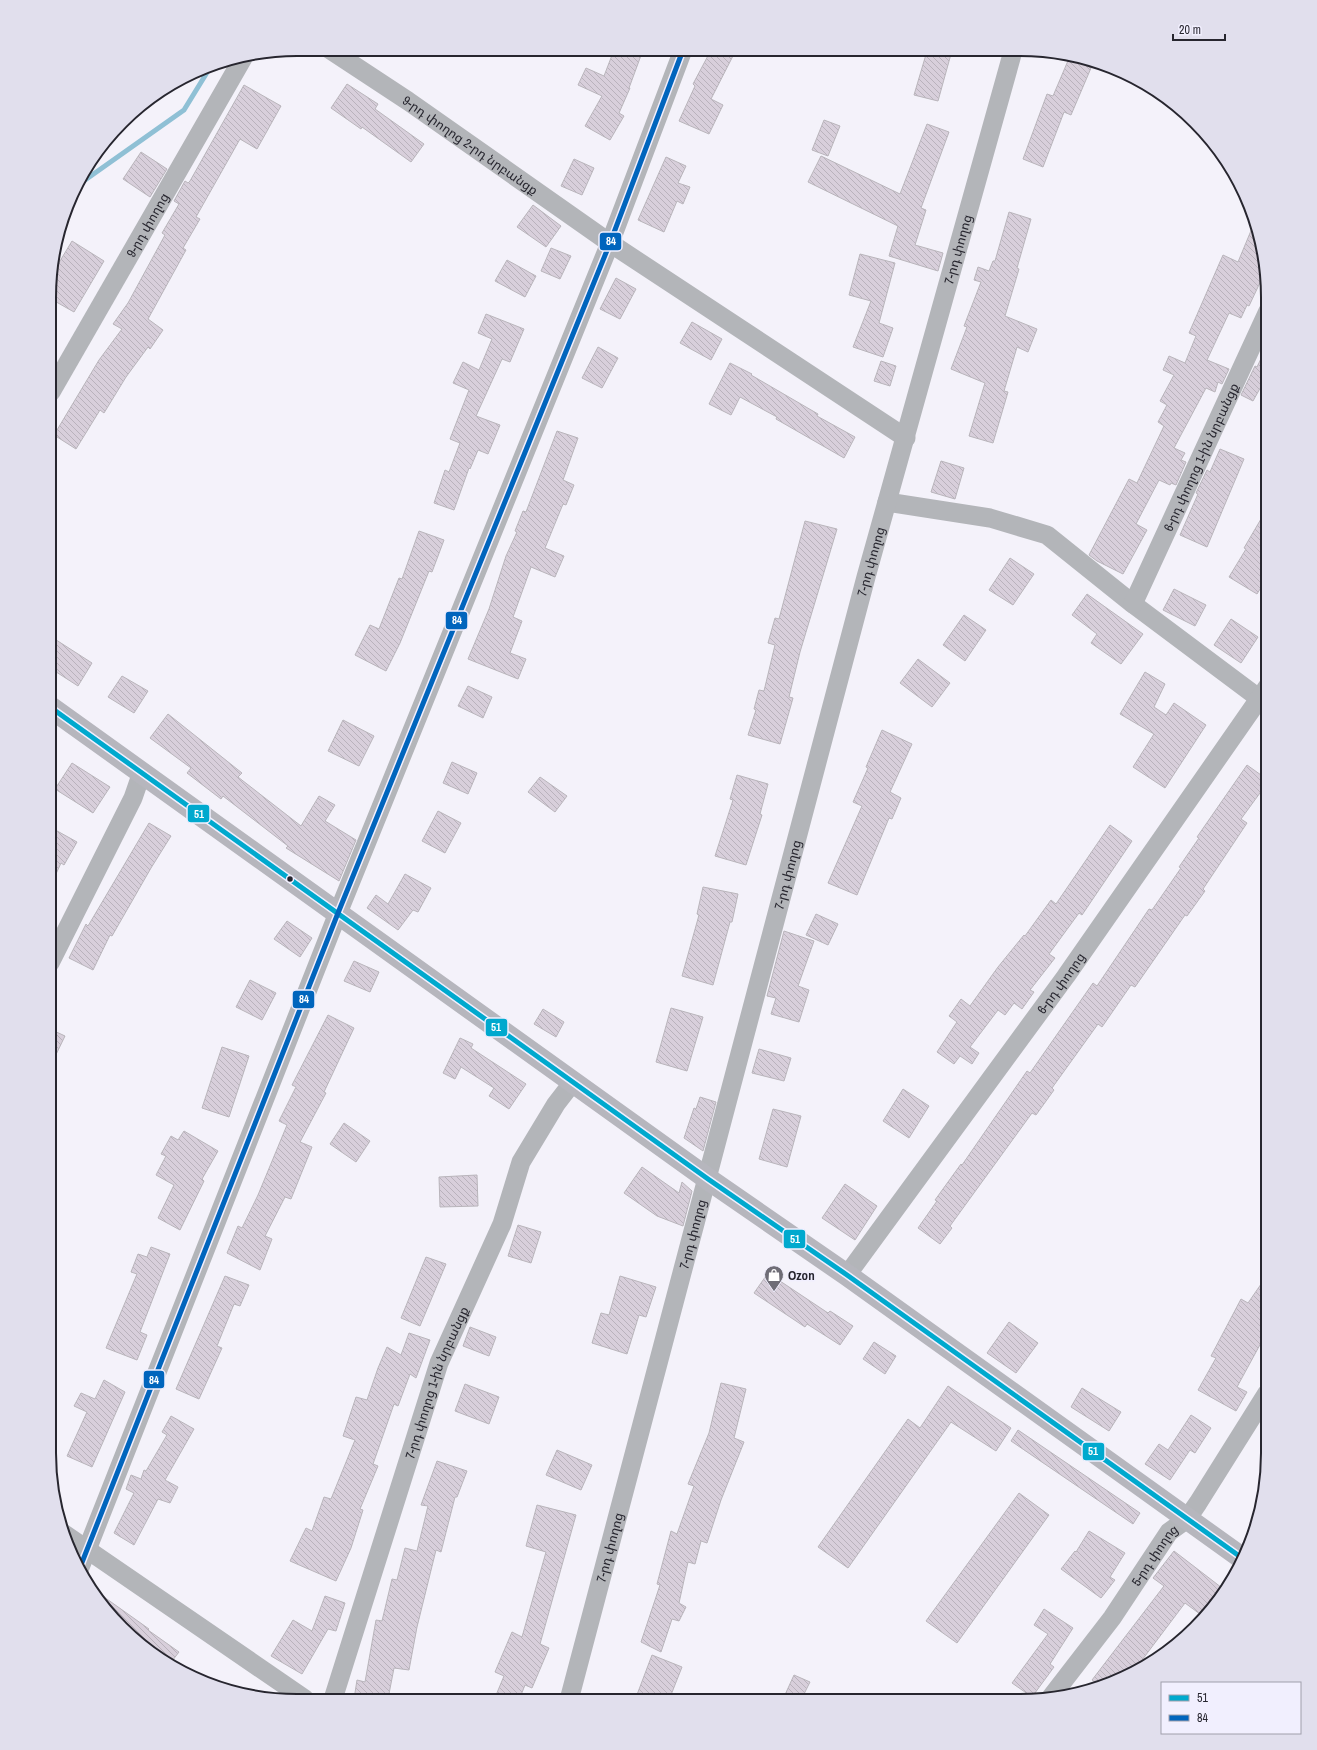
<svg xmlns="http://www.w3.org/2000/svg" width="1317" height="1750" font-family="'Archivo Narrow','Noto Sans Armenian',sans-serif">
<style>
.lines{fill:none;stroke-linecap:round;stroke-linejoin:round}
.stream{stroke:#8fc0d5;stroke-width:5}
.building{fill:url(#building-back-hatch);stroke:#b9b5bb}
.minor{stroke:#b3b5b9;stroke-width:19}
.major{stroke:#b6b6bd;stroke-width:22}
.bus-1-casing{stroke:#f1effe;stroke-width:8}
.bus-2-casing{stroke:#f1effe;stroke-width:8}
.bus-1{stroke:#00a9ce;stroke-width:5}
.bus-2{stroke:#0065bd;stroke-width:5}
.bus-dot{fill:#27262f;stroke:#f1effe;stroke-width:1.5}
.labels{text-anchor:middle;stroke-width:3;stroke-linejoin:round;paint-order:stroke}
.street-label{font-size:13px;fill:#27262f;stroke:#f1effe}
.poi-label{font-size:13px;font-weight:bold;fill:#27262f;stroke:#f1effe;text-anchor:start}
.rim{fill:none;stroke:#27262f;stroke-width:2}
.line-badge{stroke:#f1effe;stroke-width:1.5}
.badge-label{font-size:11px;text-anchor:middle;font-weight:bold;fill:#fff}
</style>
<defs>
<pattern id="building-back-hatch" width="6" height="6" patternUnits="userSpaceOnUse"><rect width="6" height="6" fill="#d8cfdb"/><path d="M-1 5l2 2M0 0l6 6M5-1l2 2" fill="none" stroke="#b9b2bc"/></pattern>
</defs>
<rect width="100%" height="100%" fill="#f4f2fa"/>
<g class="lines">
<polyline class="stream" points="78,185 184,110 211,66"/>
</g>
<g class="building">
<polygon points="614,50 643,50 629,88 630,88 619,113 624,116 610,140 585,126 602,96 578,85 586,68 604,76"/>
<polygon points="711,50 736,50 711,99 723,105 709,134 679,121 695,86 693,84"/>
<polygon points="927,51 941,51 951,54 938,101 914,95"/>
<polygon points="1070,56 1091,62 1089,67 1091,68 1071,115 1064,112 1043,167 1023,159 1047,94 1053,96"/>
<polygon points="347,84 378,104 375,109 424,144 411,162 362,127 361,129 331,108"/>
<polygon points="244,85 281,106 257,149 240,139 196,217 200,219 183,248 186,250 148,319 163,330 150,349 148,347 126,377 104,413 100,410 76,449 54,435 99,360 122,329 113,324 128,303 165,235 162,233 179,204 174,201 185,181 188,183 190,181"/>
<polygon points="824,120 840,126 828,156 812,150"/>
<polygon points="927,124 949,132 921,208 926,210 915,245 943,253 938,271 889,256 898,226 808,182 821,156 900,194"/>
<polygon points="141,152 167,169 150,197 123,179"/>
<polygon points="666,157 686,166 678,183 690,187 683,204 677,201 664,232 638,220"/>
<polygon points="574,159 594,168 582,195 561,186"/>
<polygon points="533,205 561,226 546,247 517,227"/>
<polygon points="1009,212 1031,219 1017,268 1019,269 1005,316 1037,329 1028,352 1017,347 1004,391 1008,392 993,443 969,436 985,383 951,369 967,327 964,326 981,282 974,280 978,267 989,271 993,261 995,261"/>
<polygon points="1255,221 1260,233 1265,272 1249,306 1247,305 1241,318 1229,313 1207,360 1229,369 1222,384 1218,382 1215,392 1206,388 1174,448 1185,453 1181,460 1186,462 1176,485 1171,483 1170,485 1159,480 1136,524 1147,530 1123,574 1097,561 1089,555 1129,479 1137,483 1164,426 1158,422 1167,405 1160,401 1174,375 1163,370 1169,356 1185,363 1196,336 1189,333 1223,255 1238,262"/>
<polygon points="72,241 104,261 74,312 51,299 51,276"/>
<polygon points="551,248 571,256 560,279 541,271"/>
<polygon points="860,254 895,263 879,323 893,328 883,357 853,347 871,301 849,295"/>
<polygon points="507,260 536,276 525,297 495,281"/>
<polygon points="616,278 636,289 620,319 600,309"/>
<polygon points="486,314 524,329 510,362 502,359 476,416 500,425 488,454 478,450 470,469 469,468 454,510 434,503 445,470 449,472 460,443 450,439 469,390 453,383 463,362 479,370 492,339 478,333"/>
<polygon points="692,322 722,339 711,360 680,343"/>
<polygon points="1268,344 1268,374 1253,401 1241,395 1255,366 1257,367"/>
<polygon points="598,347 618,358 602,388 582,378"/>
<polygon points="881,361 896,366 890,386 874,381"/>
<polygon points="730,363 752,374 751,375 818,414 817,416 855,437 844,458 776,419 777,417 740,397 731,415 709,404"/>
<polygon points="557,431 578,438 563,480 574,485 566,505 563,504 545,548 564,556 555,577 531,567 513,617 522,621 510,653 526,659 518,679 468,659 489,609 506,556 517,532 515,531 523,511 526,512"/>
<polygon points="1220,449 1244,459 1207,547 1180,535 1198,494 1196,493 1207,470 1210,472"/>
<polygon points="941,461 964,468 955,499 931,492"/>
<polygon points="1268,507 1268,553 1262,562 1268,566 1268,576 1257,594 1229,577 1246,549 1244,548"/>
<polygon points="805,521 837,529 800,652 789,697 793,698 780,744 748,735 756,710 754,709 759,690 764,691 775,645 768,643 775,618 779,619"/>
<polygon points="419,531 444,540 432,572 429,571 400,643 386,671 355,655 370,625 379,629 399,578 402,579"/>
<polygon points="1010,558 1034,574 1013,605 989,590"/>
<polygon points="1174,589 1206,605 1195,626 1163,610"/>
<polygon points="1087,594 1143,634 1121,664 1091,643 1097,634 1072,615"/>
<polygon points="964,615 986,630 965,661 943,645"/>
<polygon points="1231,619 1258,637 1241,663 1214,645"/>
<polygon points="50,636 92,663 78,686 50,668"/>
<polygon points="918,659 950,683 932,707 900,683"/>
<polygon points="1145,672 1165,684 1154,707 1166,715 1174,703 1206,725 1165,788 1133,767 1154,734 1120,714"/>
<polygon points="122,676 148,691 134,713 108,697"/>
<polygon points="468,686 492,697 483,718 458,706"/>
<polygon points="168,714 242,773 238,777 301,826 319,796 335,805 325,821 356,840 339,881 286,848 288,846 223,796 221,799 187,773 191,768 150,738"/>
<polygon points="343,720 374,736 359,766 328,751"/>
<polygon points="882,730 912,744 890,792 901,798 892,819 889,818 857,895 828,883 862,806 853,802 868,768 866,767"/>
<polygon points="452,762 477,773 468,794 443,783"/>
<polygon points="72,763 110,787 93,813 55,789"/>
<polygon points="1247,765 1268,780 1268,782 1241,819 1247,823 1203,889 1205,891 1187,916 1185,915 1135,987 1131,985 1102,1027 1098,1024 1052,1088 1054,1090 1036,1115 1032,1113 950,1226 952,1228 940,1244 918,1228 937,1201 935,1200 961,1164 962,1165 1027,1071 1030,1073 1093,983 1097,986 1149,909 1152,910 1181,868 1179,867 1199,838 1197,837"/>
<polygon points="737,775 768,784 760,814 762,815 746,865 715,856 733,800 730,799"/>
<polygon points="540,777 567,796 555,812 528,792"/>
<polygon points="438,811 461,823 445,853 422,841"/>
<polygon points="149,823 171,836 151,868 112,936 110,935 93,970 69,958 86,924 88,926"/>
<polygon points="1110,825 1132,841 1082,915 1079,913 1049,954 1055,958 1030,990 1034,992 1022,1009 1014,1003 1005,1015 998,1010 970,1047 979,1053 972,1064 960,1056 954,1064 937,1052 957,1022 949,1016 961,999 970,1006 998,967 1024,935 1025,936 1051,900 1056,904"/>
<polygon points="50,827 77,842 64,865 61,863 50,887"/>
<polygon points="405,874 431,888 418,912 413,910 398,930 367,908 376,895 388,904"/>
<polygon points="703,887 738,894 732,922 730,922 713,985 682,976 699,915 697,914"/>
<polygon points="816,914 838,924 828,945 806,935"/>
<polygon points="287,921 312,938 300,957 274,939"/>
<polygon points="784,931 814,941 798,986 809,990 799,1022 771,1014 776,998 767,996"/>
<polygon points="354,961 379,972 370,992 344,981"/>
<polygon points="250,980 276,993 262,1020 236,1007"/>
<polygon points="671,1008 703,1017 687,1071 656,1062"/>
<polygon points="543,1009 564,1022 556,1037 534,1024"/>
<polygon points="328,1015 354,1028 324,1092 326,1093 300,1142 312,1147 291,1199 285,1197 265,1236 272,1239 260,1270 227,1253 238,1226 242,1228 258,1195 287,1125 279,1121 296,1087 292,1085"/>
<polygon points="50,1029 65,1036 50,1067"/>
<polygon points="460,1038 473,1044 471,1048 526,1084 509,1109 489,1096 494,1088 461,1067 455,1079 443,1073"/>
<polygon points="222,1047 249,1056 229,1117 202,1108"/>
<polygon points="759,1049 791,1058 784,1081 752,1073"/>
<polygon points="903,1089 929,1106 909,1138 883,1121"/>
<polygon points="700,1097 716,1102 703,1151 684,1138 694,1108 696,1109"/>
<polygon points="773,1109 801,1116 787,1167 759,1159"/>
<polygon points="344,1123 370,1141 356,1162 330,1144"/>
<polygon points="184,1131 218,1151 202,1179 204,1181 180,1230 158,1218 174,1185 156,1175 166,1156 161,1154 171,1136 178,1140"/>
<polygon points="642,1167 679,1193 682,1182 692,1191 683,1226 657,1216 624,1193"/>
<polygon points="477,1175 478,1206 440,1207 439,1177"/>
<polygon points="845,1184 877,1206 855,1240 822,1218"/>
<polygon points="518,1225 541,1232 531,1263 508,1256"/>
<polygon points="151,1247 170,1254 140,1332 147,1335 137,1360 106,1348 137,1274 131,1272 138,1254 147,1257"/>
<polygon points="426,1257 446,1264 420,1326 401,1318"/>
<polygon points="768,1273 828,1313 830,1311 853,1326 840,1345 807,1324 805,1327 754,1293"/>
<polygon points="1268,1274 1268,1330 1237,1387 1247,1392 1236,1411 1198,1390 1216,1358 1211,1356 1241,1299 1248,1303"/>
<polygon points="225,1276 249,1285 240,1306 234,1304 217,1346 222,1348 199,1399 176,1389"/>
<polygon points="620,1276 656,1287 646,1317 639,1315 627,1354 592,1343 601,1313 609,1315"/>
<polygon points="1009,1322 1038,1343 1016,1373 987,1353"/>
<polygon points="470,1327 496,1337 489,1356 463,1346"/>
<polygon points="409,1333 430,1340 416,1378 410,1374 398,1406 394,1404 373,1464 378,1466 360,1509 363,1510 351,1548 336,1581 290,1561 306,1528 312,1531 324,1497 331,1499 355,1440 343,1436 356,1397 367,1400 378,1368 387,1347 401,1355"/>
<polygon points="874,1342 896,1356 885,1374 863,1359"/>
<polygon points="104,1380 125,1392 92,1467 67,1456 87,1412 74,1406 81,1393 95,1399"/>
<polygon points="721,1383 746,1389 734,1438 744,1442 721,1500 707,1543 701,1541 695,1564 688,1562 679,1603 686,1607 679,1621 672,1619 661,1652 641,1642 660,1585 657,1584 671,1531 677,1534 694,1486 688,1484 709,1433"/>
<polygon points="465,1384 499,1397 489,1424 455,1411"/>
<polygon points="948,1386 1011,1428 996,1451 951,1422 848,1568 818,1547 908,1419 920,1428"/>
<polygon points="1082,1388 1121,1412 1109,1431 1071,1407"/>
<polygon points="1191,1415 1211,1428 1195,1453 1190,1450 1170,1480 1145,1464 1159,1444 1168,1450"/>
<polygon points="171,1416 194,1429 165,1480 178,1487 170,1503 158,1499 134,1545 114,1533 134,1493 126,1489 131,1475 141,1479 144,1470 146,1471 167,1435 162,1432"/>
<polygon points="1018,1430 1140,1513 1133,1524 1011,1441"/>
<polygon points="557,1450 592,1465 581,1490 546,1475"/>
<polygon points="437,1461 467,1471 457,1497 455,1497 441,1552 436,1550 417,1627 409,1670 394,1668 388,1699 354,1699 357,1680 365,1682 376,1620 382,1621 392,1579 397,1580 405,1548 417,1551 428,1506 421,1505"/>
<polygon points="1019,1493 1049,1515 957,1643 926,1621"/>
<polygon points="537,1505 576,1515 540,1644 549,1648 532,1688 525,1685 519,1700 494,1700 504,1676 495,1672 512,1632 522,1637 546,1552 526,1546"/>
<polygon points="1089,1531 1125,1553 1110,1577 1115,1580 1101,1598 1061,1569 1075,1551 1076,1552"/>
<polygon points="1174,1551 1226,1591 1204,1617 1185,1603 1136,1668 1138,1670 1130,1675 1101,1686 1092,1680 1164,1586 1153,1578"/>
<polygon points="97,1592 149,1629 148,1630 179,1652 169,1665 159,1659 110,1616 95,1594"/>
<polygon points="325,1596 345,1603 336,1631 328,1629 302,1674 271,1656 293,1620 312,1631"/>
<polygon points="1044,1609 1073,1628 1050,1664 1054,1667 1032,1697 1012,1683 1048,1634 1034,1625"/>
<polygon points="652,1655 682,1667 669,1700 635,1700"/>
<polygon points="794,1675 810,1682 801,1700 791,1700 784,1697"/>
</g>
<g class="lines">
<g class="minor">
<path id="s1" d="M329,49L408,101L610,243L906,438"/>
<path id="s2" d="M51,392L243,58"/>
<polyline points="887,502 990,518 1047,535 1133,604 1268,705"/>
<path id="s3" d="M1133,604L1268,311"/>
<polyline points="50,963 133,798 142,772"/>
<path id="s4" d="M847,1275L1066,976L1268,686"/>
<polyline points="63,1533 305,1699"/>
<polyline points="79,1570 338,913 610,243 683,50"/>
<path id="s5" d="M1051,1697L1112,1618L1169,1532L1187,1519L1198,1503L1267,1393"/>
<path id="s6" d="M333,1699L439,1363L502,1224L521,1162L556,1104L573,1082"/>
<path id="s7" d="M569,1700L866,577L1013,51"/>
</g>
<polyline class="major" points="50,707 708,1179 847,1275 1242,1558"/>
<g class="bus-1-casing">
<polyline id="bus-1" points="50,707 708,1179 847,1275 1242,1558"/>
</g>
<g class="bus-2-casing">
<polyline id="bus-2" points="79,1570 338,913 610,243 683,50"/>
</g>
<use href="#bus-1" class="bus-1"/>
<use href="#bus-2" class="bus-2"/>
</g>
<defs>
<g id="shop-pin" transform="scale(1)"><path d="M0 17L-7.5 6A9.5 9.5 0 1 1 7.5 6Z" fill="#6f6d76" stroke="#f1effe"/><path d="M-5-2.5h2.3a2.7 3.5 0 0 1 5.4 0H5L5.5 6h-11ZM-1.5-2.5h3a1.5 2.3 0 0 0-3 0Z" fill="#fff"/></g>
</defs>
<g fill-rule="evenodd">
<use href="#shop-pin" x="774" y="1275"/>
</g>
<circle class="bus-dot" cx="290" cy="879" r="3.5"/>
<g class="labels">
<g class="street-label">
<text dy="5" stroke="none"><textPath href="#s1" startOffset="171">9-րդ փողոց 2-րդ նրբանցք</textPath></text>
<text dy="5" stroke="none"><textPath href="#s2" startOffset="193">9-րդ փողոց</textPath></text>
<text dy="5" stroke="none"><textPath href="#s7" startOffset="1502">7-րդ փողոց</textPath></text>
<text dy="5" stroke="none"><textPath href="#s3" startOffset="162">6-րդ փողոց 1-ին նրբանցք</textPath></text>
<text dy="5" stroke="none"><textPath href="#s7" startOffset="1178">7-րդ փողոց</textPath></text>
<text dy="5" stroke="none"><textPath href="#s7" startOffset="854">7-րդ փողոց</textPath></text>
<text dy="5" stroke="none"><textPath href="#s4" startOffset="362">6-րդ փողոց</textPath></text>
<text dy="5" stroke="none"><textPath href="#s7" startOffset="482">7-րդ փողոց</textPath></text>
<text dy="5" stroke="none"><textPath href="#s6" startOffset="333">7-րդ փողոց 1-ին նրբանցք</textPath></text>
<text dy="5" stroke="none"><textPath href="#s7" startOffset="158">7-րդ փողոց</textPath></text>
<text dy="5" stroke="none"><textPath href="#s5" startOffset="176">5-րդ փողոց</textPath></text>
</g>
<g class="poi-label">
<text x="788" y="1280">Ozon</text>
</g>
</g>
<path d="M0 0H1317V1750H0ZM297 56H1020A241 241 0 0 1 1261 297V1453A241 241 0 0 1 1020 1694H297A241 241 0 0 1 56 1453V297A241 241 0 0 1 297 56Z" fill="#e1dfed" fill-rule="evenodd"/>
<path class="rim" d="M297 56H1020A241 241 0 0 1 1261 297V1453A241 241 0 0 1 1020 1694H297A241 241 0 0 1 56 1453V297A241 241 0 0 1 297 56Z"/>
<g class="line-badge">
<rect x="599" y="232" width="23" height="19" rx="4" fill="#0065bd"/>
<rect x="445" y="611" width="23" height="19" rx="4" fill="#0065bd"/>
<rect x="187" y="804" width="23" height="19" rx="4" fill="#00a9ce"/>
<rect x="292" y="990" width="23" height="19" rx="4" fill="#0065bd"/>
<rect x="485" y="1018" width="23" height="19" rx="4" fill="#00a9ce"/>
<rect x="783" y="1229" width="23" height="20" rx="4" fill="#00a9ce"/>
<rect x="143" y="1370" width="22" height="19" rx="4" fill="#0065bd"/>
<rect x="1082" y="1442" width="23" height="19" rx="4" fill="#00a9ce"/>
</g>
<g class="badge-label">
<text x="611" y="245">84</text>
<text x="457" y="624">84</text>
<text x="199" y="818">51</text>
<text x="304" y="1003">84</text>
<text x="496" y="1031">51</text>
<text x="795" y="1243">51</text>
<text x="154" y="1384">84</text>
<text x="1093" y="1455">51</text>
</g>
<rect x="1161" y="1682" width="140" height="52" fill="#f1effe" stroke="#a09fab"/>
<rect x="1169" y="1695" width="20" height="6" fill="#00a9ce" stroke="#a09fab"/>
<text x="1197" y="1702" font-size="12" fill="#27262f">51</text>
<rect x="1169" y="1715" width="20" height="6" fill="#0065bd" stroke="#a09fab"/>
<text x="1197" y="1722" font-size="12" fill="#27262f">84</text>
<path d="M1173 34v6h52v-6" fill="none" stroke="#27262f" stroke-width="2"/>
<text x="1179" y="34" font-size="12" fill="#27262f" stroke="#f1effe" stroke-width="3" paint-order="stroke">20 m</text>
</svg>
